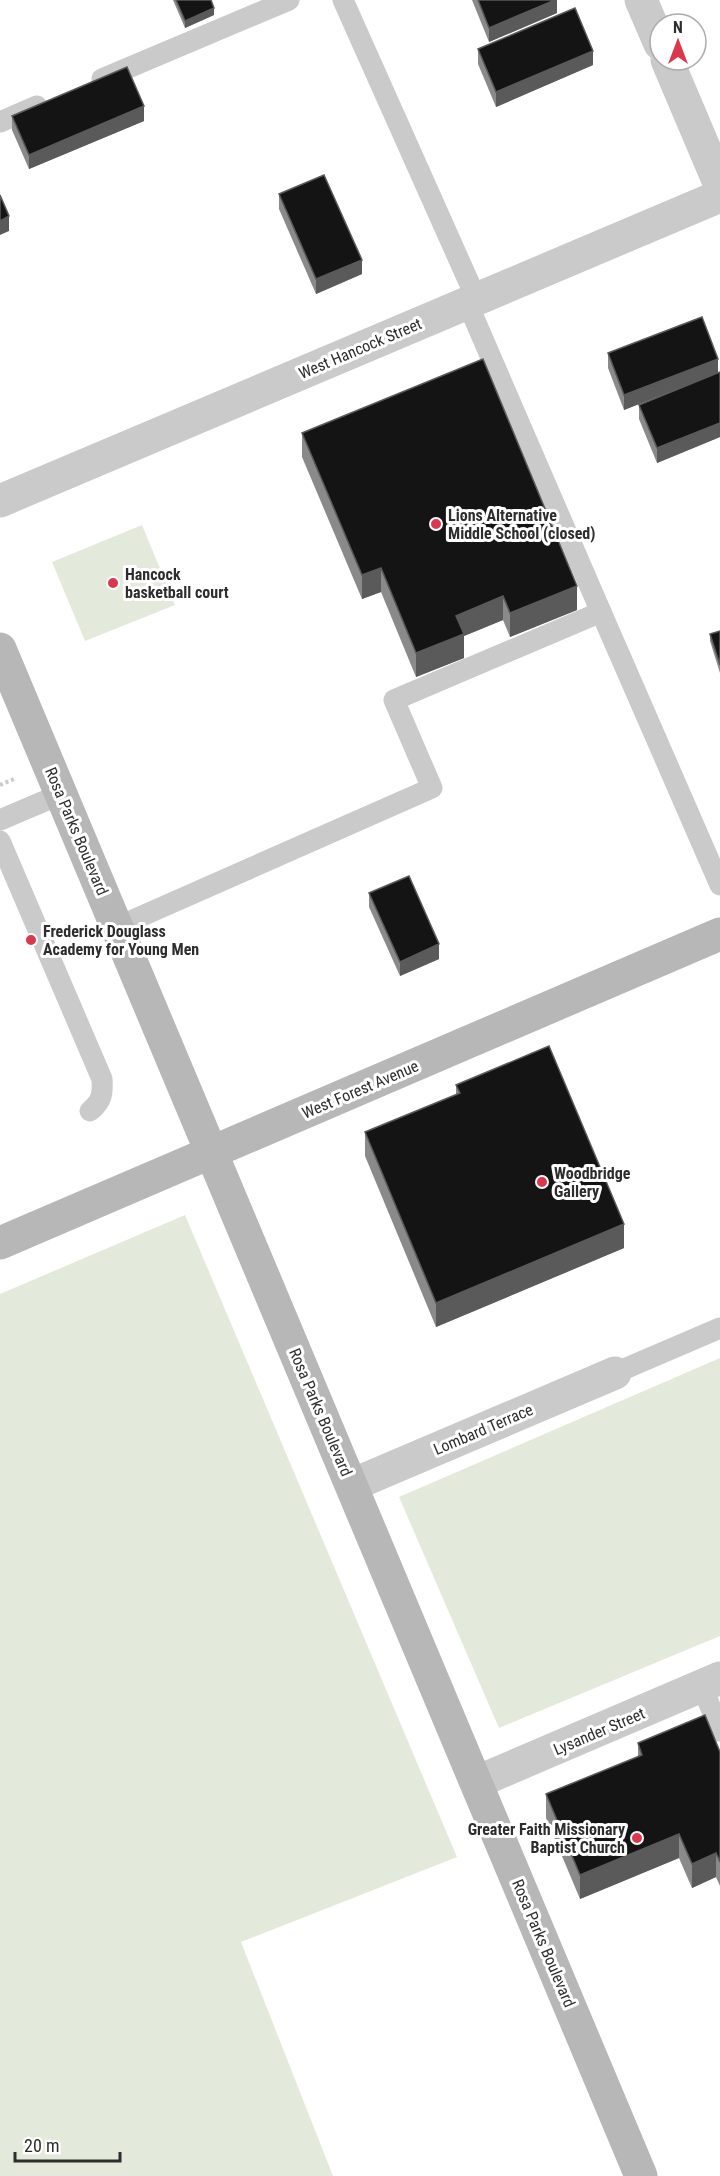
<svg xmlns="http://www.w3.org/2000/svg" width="720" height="2176" font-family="'Roboto Condensed',sans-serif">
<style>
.green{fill:#e4eadb}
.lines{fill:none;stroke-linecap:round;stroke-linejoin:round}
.path{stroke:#cacaca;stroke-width:4;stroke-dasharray:3 3;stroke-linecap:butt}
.lane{stroke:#cacaca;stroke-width:21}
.street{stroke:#cacaca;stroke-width:33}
.secondary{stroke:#b7b7b7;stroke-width:33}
.wall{fill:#8a8a8a}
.shaded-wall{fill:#5a5a5a}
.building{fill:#141414;stroke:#5a5a5a;stroke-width:1.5}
.poi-dot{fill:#db384e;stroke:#fff;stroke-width:2}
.labels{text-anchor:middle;stroke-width:6;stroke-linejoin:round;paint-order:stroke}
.street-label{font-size:16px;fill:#2d2d2d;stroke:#fff}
.poi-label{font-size:16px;font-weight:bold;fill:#2d2d2d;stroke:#fff;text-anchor:start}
</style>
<rect width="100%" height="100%" fill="#fff"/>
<g class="green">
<polygon points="142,525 175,605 85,641 52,562"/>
<polygon points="185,1215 457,1857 241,1942 333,2176 0,2176 0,1294"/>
<polygon points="720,1358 720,1636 499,1728 399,1497"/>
</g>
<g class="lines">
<polyline class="path" points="0,785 14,779"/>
<g class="lane">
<polyline points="343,0 476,298"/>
<polyline points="102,79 289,0"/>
<polyline points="0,122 37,106"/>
<polyline points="601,612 720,885"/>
<polyline points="0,820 61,794"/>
<path d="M0,841L102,1079C103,1094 102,1101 90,1111"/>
<polyline points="117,927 432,788 394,700 601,612 467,302"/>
<polyline points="615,1373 720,1328"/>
<polyline points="702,1686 720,1731"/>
</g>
<g class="street">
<polyline points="641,0 660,44"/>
<polyline points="667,60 720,185"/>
<polyline points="0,501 720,196"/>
<polyline points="352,1485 615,1373"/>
<polyline points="477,1782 720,1678"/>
</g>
<g class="secondary">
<polyline points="0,649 641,2176"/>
<polyline points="0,1243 720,934"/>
</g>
</g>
<g class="wall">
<polygon points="173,0 211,0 214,15 185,28"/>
<polygon points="472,0 557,0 557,13 489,42"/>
<polygon points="478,49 593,65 496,107 478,64"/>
<polygon points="12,116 144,121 29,169 12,130"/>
<polygon points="279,194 362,274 316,294 279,209"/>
<polygon points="702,317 718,359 718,373 720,372 720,437 657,463 639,419 639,405 711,375 624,410 608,368 608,353"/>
<polygon points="302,433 577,610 510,637 503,620 464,636 464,658 416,677 381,592 362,599 302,457"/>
<polygon points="720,631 720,673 710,641 710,634"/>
<polygon points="369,893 439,959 400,976 369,907"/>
<polygon points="456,1085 624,1248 436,1327 365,1156 365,1132 456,1095"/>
<polygon points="638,1743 720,1752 720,1886 716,1877 692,1888 679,1858 580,1899 546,1818 546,1794 638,1757"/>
</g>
<g class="shaded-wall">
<polygon points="555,0 557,0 557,13 489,42 489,28"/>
<polygon points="214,8 214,15 185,28 185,21"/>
<polygon points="593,51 593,65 496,107 496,92"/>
<polygon points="144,106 144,121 29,169 29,155"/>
<polygon points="9,216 9,231 0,235 0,221"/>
<polygon points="362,260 362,274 316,294 316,279"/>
<polygon points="718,359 718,373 624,410 624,395"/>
<polygon points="720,423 720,437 657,463 657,448"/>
<polygon points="381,568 381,592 362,599 362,575"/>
<polygon points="577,586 577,610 510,637 510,613"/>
<polygon points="503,596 503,620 464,636 464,658 416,677 416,653 456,616"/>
<polygon points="439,944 439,959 400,976 400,962"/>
<polygon points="624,1224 624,1248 436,1327 436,1303"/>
<polygon points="679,1834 679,1858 580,1899 580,1875"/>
<polygon points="716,1853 716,1877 692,1888 692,1864"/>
</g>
<g class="building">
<polygon points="176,0 211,0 214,8 185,21"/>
<polygon points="478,0 555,0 489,28"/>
<polygon points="575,8 593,51 496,92 478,49"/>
<polygon points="127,67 144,106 29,155 12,116"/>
<polygon points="324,175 362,260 316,279 279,194"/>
<polygon points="0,195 9,216 0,221"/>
<polygon points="702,317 718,359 624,395 608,353"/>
<polygon points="483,359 577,586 510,613 503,596 456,616 464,634 416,653 381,568 362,575 302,433"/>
<polygon points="720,372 720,423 657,448 639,405"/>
<polygon points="720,631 720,665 710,634"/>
<polygon points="409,876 439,944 400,962 369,893"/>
<polygon points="549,1046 624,1224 436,1303 365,1132 460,1093 456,1085"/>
<polygon points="705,1715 720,1752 720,1862 716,1853 692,1864 679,1834 580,1875 546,1794 642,1755 638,1743"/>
</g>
<g class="poi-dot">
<circle cx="436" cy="524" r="6"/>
<circle cx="113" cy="583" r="6"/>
<circle cx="31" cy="940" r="6"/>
<circle cx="542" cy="1182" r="6"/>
<circle cx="637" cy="1838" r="6"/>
</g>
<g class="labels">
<g class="street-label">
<text transform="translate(360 348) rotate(-23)" y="6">West Hancock Street</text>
<text transform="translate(77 831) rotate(67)" y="6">Rosa Parks Boulevard</text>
<text transform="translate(360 1089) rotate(-23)" y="6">West Forest Avenue</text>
<text transform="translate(321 1412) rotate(67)" y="6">Rosa Parks Boulevard</text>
<text transform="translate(483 1429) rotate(-23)" y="6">Lombard Terrace</text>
<text transform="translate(599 1731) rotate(-23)" y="6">Lysander Street</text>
<text transform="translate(544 1943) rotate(67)" y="6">Rosa Parks Boulevard</text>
</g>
<g class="poi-label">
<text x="448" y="521">Lions Alternative<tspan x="448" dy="18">Middle School (closed)</tspan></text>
<text x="125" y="580">Hancock<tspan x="125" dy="18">basketball court</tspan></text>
<text x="43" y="937">Frederick Douglass<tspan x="43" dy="18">Academy for Young Men</tspan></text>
<text x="554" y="1179">Woodbridge<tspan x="554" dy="18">Gallery</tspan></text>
<text x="625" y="1835" text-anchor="end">Greater Faith Missionary<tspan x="625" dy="18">Baptist Church</tspan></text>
</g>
</g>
<g transform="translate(678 42)"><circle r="28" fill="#ffffff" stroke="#ababab" stroke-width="1.5"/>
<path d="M0-4.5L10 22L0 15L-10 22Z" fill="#db384e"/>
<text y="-9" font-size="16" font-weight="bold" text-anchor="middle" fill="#2d2d2d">N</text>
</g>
<path d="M15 2152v9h105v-9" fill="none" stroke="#2d2d2d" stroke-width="3"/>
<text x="24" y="2152" font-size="18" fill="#2d2d2d" stroke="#ffffff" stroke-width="4.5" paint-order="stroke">20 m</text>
</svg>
